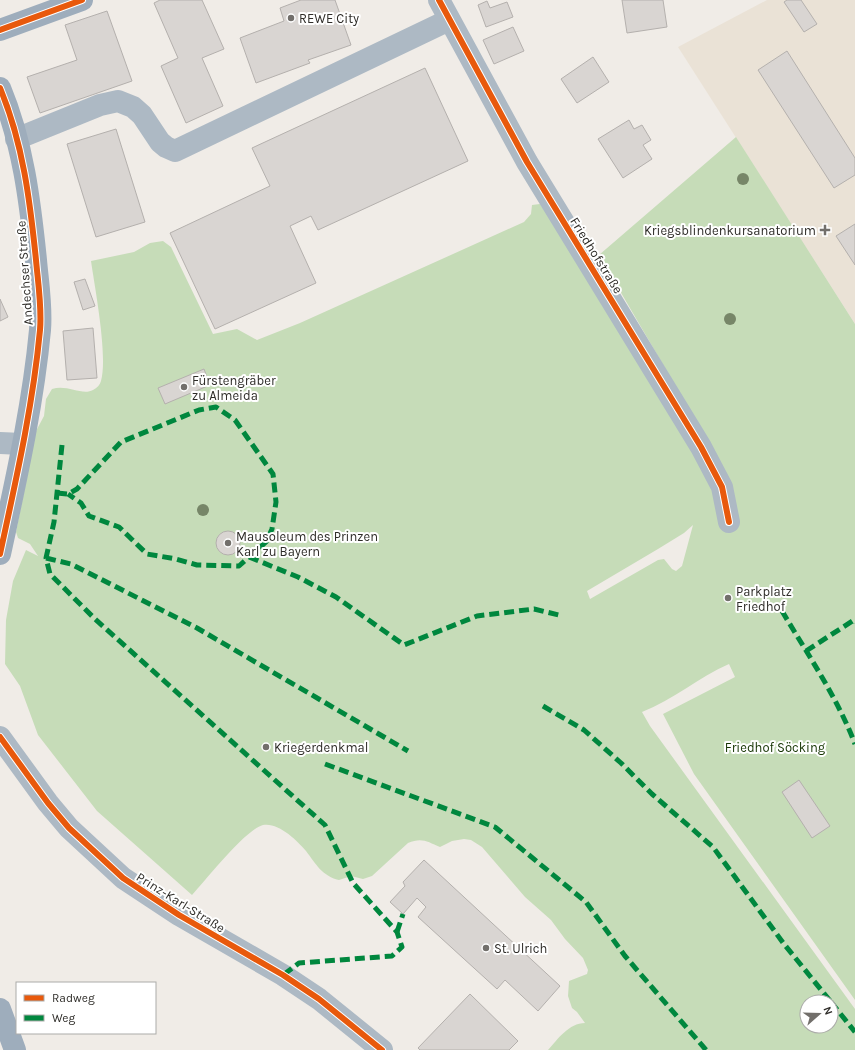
<svg xmlns="http://www.w3.org/2000/svg" width="855" height="1050" font-family="Karla,sans-serif">
<style>
.built{fill:#eae2d6}
.green{fill:#c6dcb8;fill-rule:evenodd}
.building{fill:#d9d5d2;stroke:#b4b0ad}
.lines{fill:none;stroke-linecap:round;stroke-linejoin:round}
.street{stroke:#adb9c4;stroke-width:22}
.secondary{stroke:#9eadbc;stroke-width:22}
.quiet{stroke:#00873e;stroke-width:5;stroke-dasharray:10 5;stroke-linecap:butt}
.cycleway-casing{stroke:#fff;stroke-width:8}
.cycleway{stroke:#e8590c;stroke-width:6}
.tree{fill:#778668}
.poi-dot{fill:#726f6b;stroke:#fff;stroke-width:1.5}
.labels{text-anchor:middle;stroke-width:4;stroke-linejoin:round;paint-order:stroke}
.poi-label{font-size:13px;fill:#2e2c28;stroke:#fff;text-anchor:start}
.street-label{font-size:13px;fill:#2e2c28;stroke:#fff}
.park-label{font-size:13px;fill:#143301;stroke:#fff}
</style>
<rect width="100%" height="100%" fill="#f0ece7"/>
<polygon class="built" points="767,0 855,0 855,324 678,47"/>
<path class="green" d="M736,137L855,324V1000L694,774L663,714L735,677L729,664C699,677 673,700 642,712L650,726L855,1009V1050H548C558,1039 569,1023 585,1023L577,1012L572,1008L568,996L569,981L587,974L588,970L583,958L565,939L551,920L525,897L482,847L471,840L464,839L452,841L440,847C428,842 422,837 408,843L372,876L363,879L351,876L339,880C322,876 316,864 306,851C297,840 278,822 263,825C246,829 206,880 192,895L97,811L38,735L20,686L5,664L6,620L13,581L26,550L38,556L30,544L18,538L16,532L36,431L44,416L46,399L52,389C67,384 82,396 93,390C97,388 100,385 101,381C108,356 95,289 91,261L134,252L150,243L163,241L171,247L213,334L237,329L257,340L300,323L524,222L531,214L532,205L540,204L714,452L599,255ZM693,525L682,566L676,571L672,569L664,559L658,560L590,599L587,591L658,549L684,533ZM807,1002H831V1026H807Z"/>
<g class="building">
<polygon points="160,0 202,0 224,49 202,58 223,106 186,123 161,66 178,58 154,3"/>
<polygon points="301,0 335,0 351,45 308,60 310,63 256,83 240,38 284,21 280,8"/>
<polygon points="622,0 663,0 667,27 627,33"/>
<polygon points="787,0 801,0 817,24 804,32 784,2"/>
<polygon points="487,1 490,8 507,2 513,17 486,27 478,5"/>
<polygon points="107,11 132,81 40,113 27,77 77,60 65,25"/>
<polygon points="513,27 524,51 494,64 483,40"/>
<polygon points="787,51 855,158 855,175 834,188 758,70"/>
<polygon points="593,57 609,82 577,103 561,79"/>
<polygon points="425,68 468,161 318,230 311,216 290,226 316,283 215,329 170,233 270,186 252,148"/>
<polygon points="629,120 634,129 642,125 651,140 643,145 652,159 623,178 598,139"/>
<polygon points="116,129 145,222 96,237 67,144"/>
<polygon points="855,224 855,265 836,236"/>
<polygon points="85,279 95,306 83,310 74,282"/>
<polygon points="0,299 8,317 0,321"/>
<polygon points="93,328 97,378 67,380 63,331"/>
<polygon points="204,369 210,385 165,404 158,388"/>
<circle cx="228" cy="543" r="12"/>
<polygon points="799,780 830,826 812,838 782,792"/>
<polygon points="424,860 560,986 538,1011 505,980 497,989 418,917 426,907 417,898 403,914 390,902 405,886 403,882"/>
<polygon points="470,994 518,1041 509,1050 420,1050 418,1048"/>
</g>
<g class="lines">
<g class="street">
<polyline points="439,0 527,162 701,447 722,487 729,522"/>
<polyline points="16,139 100,105 118,101 133,107 142,115 160,142 166,147 175,151 449,20"/>
<polyline points="0,443 22,444"/>
<polyline points="0,737 48,803 69,828 123,878 179,915 283,975 319,999 382,1050"/>
</g>
<g class="secondary">
<polyline points="0,30 82,0"/>
<path d="M0,88C23,143 30,201 36,260C38,283 42,307 40,330C33,405 16,480 0,554"/>
<polyline points="0,1009 15,1050"/>
</g>
<g class="quiet">
<polyline points="62,445 54,522 46,558 50,574 95,619 325,825 353,883 397,932 402,947 392,956 299,963 283,975"/>
<polyline points="57,493 68,494 77,489 121,442 199,410 216,407 235,420 273,474 276,502 272,529 266,542 239,566 197,565 176,559 147,554 119,527 89,516 81,503 68,494"/>
<polyline points="249,557 298,577 336,597 404,645 477,616 534,609 563,616"/>
<polyline points="46,558 71,564 197,628 408,751"/>
<path d="M782,611C808,655 837,697 855,744"/>
<polyline points="806,651 854,620 855,623"/>
<polyline points="543,706 584,730 621,763 652,794 713,847 784,944 831,1002"/>
<polyline points="325,764 495,827 586,902 625,956 706,1050"/>
<polyline points="397,932 403,914"/>
<polyline points="831,1002 855,1032"/>
</g>
<g class="cycleway-casing">
<g id="cycleway">
<polyline points="439,0 527,162 701,447 722,487 729,522"/>
<polyline points="0,30 82,0"/>
<path d="M0,88C23,143 30,201 36,260C38,283 42,307 40,330C33,405 16,480 0,554"/>
<polyline points="0,737 48,803 69,828 123,878 179,915 283,975 319,999 382,1050"/>
</g>
</g>
<use href="#cycleway" class="cycleway"/>
</g>
<g class="tree">
<circle cx="743" cy="179" r="6"/>
<circle cx="730" cy="319" r="6"/>
<circle cx="203" cy="510" r="6"/>
</g>
<g class="poi-dot">
<circle cx="291" cy="18" r="4"/>
<path d="M823 224h4v4h4v4h-4v4h-4v-4h-4v-4h4z"/>
<circle cx="184" cy="387" r="4"/>
<circle cx="228" cy="543" r="4"/>
<circle cx="728" cy="598" r="4"/>
<circle cx="266" cy="747" r="4"/>
<circle cx="486" cy="948" r="4"/>
</g>
<g class="labels">
<g class="poi-label">
<text x="299" y="23">REWE City</text>
<text x="816" y="235" text-anchor="end">Kriegsblindenkursanatorium</text>
<text x="192" y="385">Fürstengräber<tspan x="192" dy="15">zu Almeida</tspan></text>
<text x="236" y="541">Mausoleum des Prinzen<tspan x="236" dy="15">Karl zu Bayern</tspan></text>
<text x="736" y="596">Parkplatz<tspan x="736" dy="15">Friedhof</tspan></text>
<text x="274" y="752">Kriegerdenkmal</text>
<text x="494" y="953">St. Ulrich</text>
</g>
<g class="street-label">
<text transform="translate(597 255) rotate(58)" y="5">Friedhofstraße</text>
<text transform="translate(24 273) rotate(-94)" y="5">Andechser Straße</text>
<text transform="translate(181 902) rotate(32)" y="5">Prinz-Karl-Straße</text>
</g>
<g class="park-label">
<text x="775" y="752">Friedhof Söcking</text>
</g>
</g>
<rect x="16" y="982" width="140" height="52" fill="#ffffff" stroke="#ababa9"/>
<rect x="24" y="995" width="20" height="6" fill="#e8590c" stroke="#ababa9"/>
<text x="52" y="1002" font-size="12" fill="#2e2c28">Radweg</text>
<rect x="24" y="1015" width="20" height="6" fill="#00873e" stroke="#ababa9"/>
<text x="52" y="1022" font-size="12" fill="#2e2c28">Weg</text>
<g transform="translate(819 1014) rotate(70)"><circle r="19" fill="#ffffff" stroke="#ababa9"/>
<path d="M0-3L7 15L0 10L-7 15Z" fill="#726f6b"/>
<text y="-6" font-size="11" font-weight="bold" text-anchor="middle" fill="#2e2c28">N</text>
</g>
</svg>
